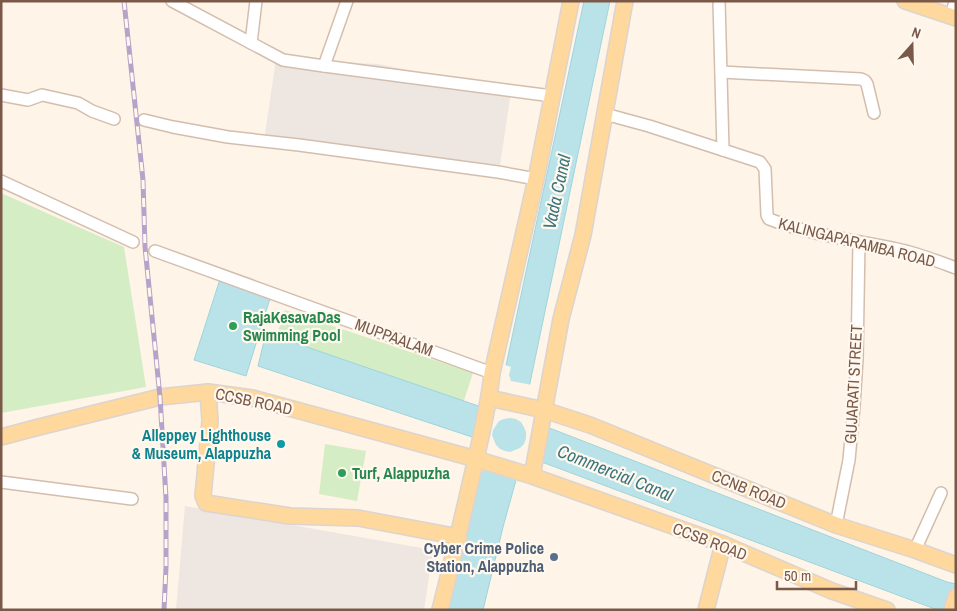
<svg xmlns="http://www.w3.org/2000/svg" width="957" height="611" font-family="'Archivo Narrow',sans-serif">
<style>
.industrial{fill:#eee7e1}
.green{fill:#d5edc4}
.water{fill:#b9e3e9;stroke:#9fd4dc}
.pier{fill:#fef4e7;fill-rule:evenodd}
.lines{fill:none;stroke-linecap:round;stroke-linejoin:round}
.minor-casing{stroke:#d3beae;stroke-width:14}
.major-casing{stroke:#dcd4d0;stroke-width:18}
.minor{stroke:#fff;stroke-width:11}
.major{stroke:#ffd89d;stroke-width:15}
.rail-casing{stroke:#b7a3c9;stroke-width:5}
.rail{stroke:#fff8ef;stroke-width:3;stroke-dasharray:9;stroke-linecap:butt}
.leisure-dot{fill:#2e9e5b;stroke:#fff8ef;stroke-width:2}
.culture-dot{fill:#0f9aa8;stroke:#fff8ef;stroke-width:2}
.service-dot{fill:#5c6f8a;stroke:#fff8ef;stroke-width:2}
.labels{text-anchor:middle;stroke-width:4.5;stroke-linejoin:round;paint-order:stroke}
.street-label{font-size:16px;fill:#7a5949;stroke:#fff8ef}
.leisure-label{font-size:16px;font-weight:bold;fill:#27864d;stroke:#fff8ef;text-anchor:start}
.culture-label{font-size:16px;font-weight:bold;fill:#0d838f;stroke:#fff8ef;text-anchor:end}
.service-label{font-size:16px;font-weight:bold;fill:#4e5e75;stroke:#fff8ef;text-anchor:end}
.water-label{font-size:18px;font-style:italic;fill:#3b767f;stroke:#fff8ef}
</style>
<rect width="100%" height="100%" fill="#fef4e7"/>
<g class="industrial">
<polygon points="276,59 378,64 487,86 512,85 500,165 342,147 264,141"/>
<polygon points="185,506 433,550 424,610 176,610"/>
</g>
<g class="green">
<polygon points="1,193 124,247 146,387 1,413"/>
<polygon points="285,310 473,373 454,431 266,368"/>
<polygon points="325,444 366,451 357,501 319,494"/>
</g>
<g class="water">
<polygon points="584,1 610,1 526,402 524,419 552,429 947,582 956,584 956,610 939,610 935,609 523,455 503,527 483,610 447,610 484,441 258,366 266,333 496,412"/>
<polygon points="221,276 272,292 246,376 194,360"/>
</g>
<path class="pier" d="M503,364L511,367L509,375L511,381L532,385L528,402L527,418L548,425L540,464L525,458L518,481L483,470L481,474L474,472L481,443L472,439L481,404L494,409ZM510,418L516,419L521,422L524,427L526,432V438L524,444L520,448L510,452L505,451L500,449L496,445L492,435L493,430L499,421L504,419Z"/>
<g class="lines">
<g class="minor-casing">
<g id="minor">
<polyline points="172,1 283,60 324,66 552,96"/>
<polyline points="719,1 723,150"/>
<polyline points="951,17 955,1"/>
<polyline points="251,43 256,1"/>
<polyline points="324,66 347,1"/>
<polyline points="721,72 861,79 865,81 867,84 874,113"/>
<polyline points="1,95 28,100 42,95 78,103 92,111 114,119"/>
<path d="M605,114L649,126L760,162L765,169L767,215L769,219C810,235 854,240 897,249C917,253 937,261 956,268"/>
<polyline points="144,120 173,127 228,137 299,145 498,172 536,179"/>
<polyline points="1,181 133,242"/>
<polyline points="155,251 492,373"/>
<polyline points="1,482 132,499"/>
<polyline points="836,525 849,460 854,406 857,359 859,242"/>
<polyline points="915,550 941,493"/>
</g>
</g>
<g class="major-casing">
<g id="major">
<polyline points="905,1 956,18"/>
<polyline points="208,392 210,421 203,496 206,503 290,516 358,518 459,537"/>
<polyline points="489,398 544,410 590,425 836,525 915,550 956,565"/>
<polyline points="1,437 35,428 160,397 208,392 252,398 476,459 532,476 723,544 832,591 887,610"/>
<polyline points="532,476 561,319 583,235 625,1"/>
<path d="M440,610C452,562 463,515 474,467C481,436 489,405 492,373L536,179L571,1"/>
<polyline points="706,610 723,544"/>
<polyline points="952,610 956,597"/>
</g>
</g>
<use href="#minor" class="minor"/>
<use href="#major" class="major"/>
<g class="rail-casing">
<polyline id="rail" points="124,1 143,180 145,247 160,397 166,498 166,567 164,610"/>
</g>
<use href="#rail" class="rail"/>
</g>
<g class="leisure-dot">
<circle cx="233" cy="326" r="5"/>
<circle cx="342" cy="473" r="5"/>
</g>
<circle class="culture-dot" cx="281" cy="444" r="5"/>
<circle class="service-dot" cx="554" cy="557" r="5"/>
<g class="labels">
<g class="street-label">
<text transform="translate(857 242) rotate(14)" y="6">KALINGAPARAMBA ROAD</text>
<text transform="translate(394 337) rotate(20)" y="6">MUPPAALAM</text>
<text transform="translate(853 384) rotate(-87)" y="6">GUJARATI STREET</text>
<text transform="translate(254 401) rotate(12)" y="6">CCSB ROAD</text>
<text transform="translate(749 489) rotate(22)" y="6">CCNB ROAD</text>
<text transform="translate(710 541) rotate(21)" y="6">CCSB ROAD</text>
</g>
<g class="leisure-label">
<text x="243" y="323">RajaKesavaDas<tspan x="243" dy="18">Swimming Pool</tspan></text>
<text x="352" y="479">Turf, Alappuzha</text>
</g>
<g class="culture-label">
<text x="271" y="441">Alleppey Lighthouse<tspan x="271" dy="18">&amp; Museum, Alappuzha</tspan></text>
</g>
<g class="service-label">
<text x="544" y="554">Cyber Crime Police<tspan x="544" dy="18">Station, Alappuzha</tspan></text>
</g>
<g class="water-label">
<text transform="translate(557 192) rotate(-78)" y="6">Vada Canal</text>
<text transform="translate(615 473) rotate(22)" y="6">Commercial Canal</text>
</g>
</g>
<rect width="957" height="611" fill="none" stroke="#7a5949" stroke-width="5"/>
<g transform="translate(912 45) rotate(20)" stroke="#fff8ef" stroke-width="4" paint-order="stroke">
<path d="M0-4L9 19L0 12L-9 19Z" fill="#7a5949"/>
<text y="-8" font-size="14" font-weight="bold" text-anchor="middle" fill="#7a5949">N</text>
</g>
<path d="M777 581v8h79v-8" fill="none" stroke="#7a5949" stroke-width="2.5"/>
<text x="784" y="581" font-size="15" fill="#7a5949" stroke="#fff8ef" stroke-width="4" paint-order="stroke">50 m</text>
</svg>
